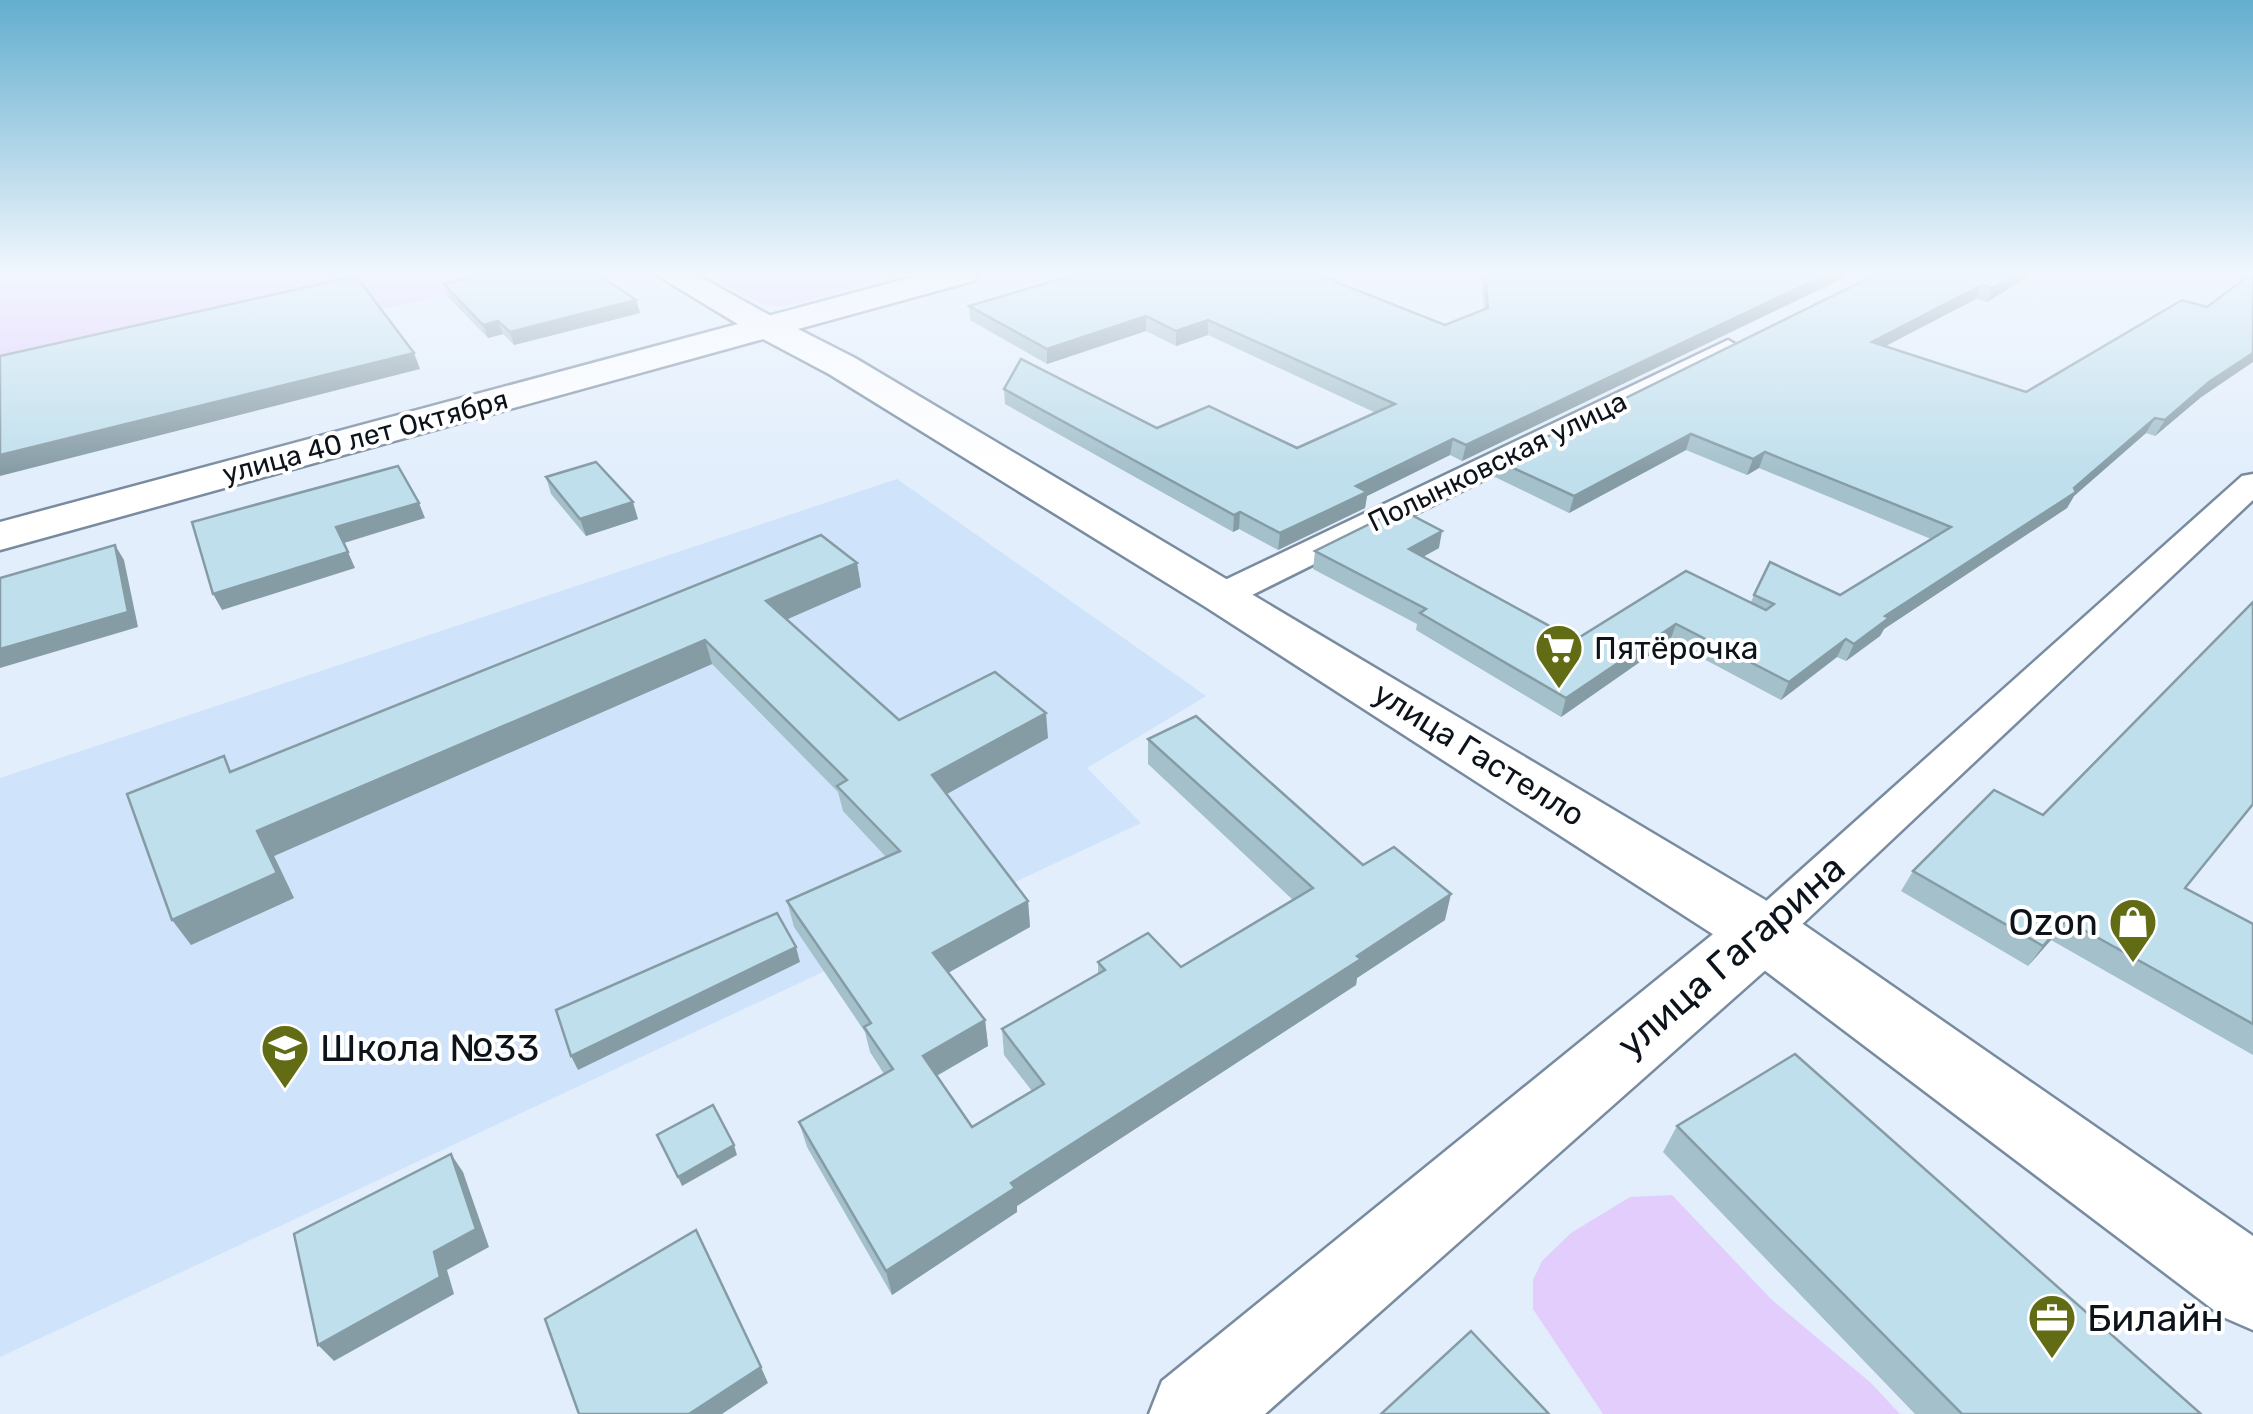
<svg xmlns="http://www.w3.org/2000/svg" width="2253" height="1414" font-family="Rubik,sans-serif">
<rect width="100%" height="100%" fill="#e2eefc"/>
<path fill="#cfe3fa" d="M 897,479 L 1206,696 L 1087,768 L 1141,823 L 0,1357 L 0,778 Z"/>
<g fill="#e2cdfc">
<path d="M 0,274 L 539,274 L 0,397 Z"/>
<path d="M 702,274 L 903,274 L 786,306 L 766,306 Z"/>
<path d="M 1672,1195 L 1772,1300 L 1871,1383 L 1900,1414 L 1603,1414 L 1533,1309 L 1533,1280 L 1542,1261 L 1571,1233 L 1630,1197 Z"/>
</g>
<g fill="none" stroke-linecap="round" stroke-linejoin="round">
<g stroke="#788b9f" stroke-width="5">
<g id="street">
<path d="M 1728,340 L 1741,348 L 1737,354 L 1234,604 L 1208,604 L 1203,596 L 1208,588 Z"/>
<path d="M 2253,474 L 2253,500 L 1780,945 L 1763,951 L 1746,945 L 1739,932 L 1746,919 L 2242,476 Z"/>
</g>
</g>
<g stroke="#788b9f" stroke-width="5">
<g id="secondary">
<path d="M 655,274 L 695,274 L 780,321 L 785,328 L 780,335 L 756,335 Z"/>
<path d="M 1763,906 L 1787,913 L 1797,932 L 1787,951 L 1265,1414 L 1149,1414 L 1162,1381 L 1739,913 Z"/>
</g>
</g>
<g stroke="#788b9f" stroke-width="5">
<path id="primary" d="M 924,274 L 978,274 L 973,281 L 798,329 L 855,358 L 1787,913 L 2253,1236 L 2253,1330 L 2223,1317 L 1739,951 L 1204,606 L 829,374 L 763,339 L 0,550 L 0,522 Z"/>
</g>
<use href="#street" fill="#fff" fill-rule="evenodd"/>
<use href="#secondary" fill="#fff" fill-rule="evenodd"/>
<use href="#primary" fill="#fff" fill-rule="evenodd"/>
</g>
<g fill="#a4c0cb">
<path d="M 1077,274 L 1328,274 L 1322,276 L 1445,325 L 1484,310 L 1481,274 L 1852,274 L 1462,461 L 1450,455 L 1367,496 L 1365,508 L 1278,550 L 1239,529 L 1233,532 L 1005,404 L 1004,389 L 1157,428 L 1297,448 L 1376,413 L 1208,335 L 1176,346 L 1146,331 L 1047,364 L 970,320 L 969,306 Z"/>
<path d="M 1877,274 L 2033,274 L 1987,302 L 1976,299 L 1886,346 L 2026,392 L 2200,398 L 2155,436 L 2146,433 L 2074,496 L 2067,508 L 1884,629 L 1880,636 L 1846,661 L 1837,657 L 1781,700 L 1670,641 L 1561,717 L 1416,630 L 1417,624 L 1313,569 L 1315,551 L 1439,548 L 1423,557 L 1575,640 L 1751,602 L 1754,595 L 1840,595 L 1931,539 L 1759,468 L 1747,475 L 1686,450 L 1569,513 L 1495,477 L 1498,461 Z"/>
<path d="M 444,284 L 636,300 L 640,313 L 514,345 L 503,334 L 488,338 L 448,297 Z"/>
<path d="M 546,477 L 638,519 L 586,536 L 551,494 Z"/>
<path d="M 857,563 L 861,587 L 786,619 L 899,720 L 1048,738 L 947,794 L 1028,901 L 1030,927 L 948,973 L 985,1020 L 988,1046 L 937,1076 L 972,1127 L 1032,1091 L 1004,1055 L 1002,1029 L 1098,974 L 1098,962 L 1181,967 L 1293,900 L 1148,764 L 1148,739 L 1363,865 L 1445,920 L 1357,978 L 1356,985 L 1017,1206 L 1017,1212 L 892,1295 L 807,1147 L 799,1122 L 884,1074 L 870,1052 L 865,1032 L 794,927 L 787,901 L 886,857 L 843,811 L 838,792 L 712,664 L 274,856 L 294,898 L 191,945 L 233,771 Z"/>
<path d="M 2043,815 L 2253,924 L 2253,1055 L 2051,940 L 2028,966 L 1901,891 L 1913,871 Z"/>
<path d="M 1677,1126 L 2201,1414 L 1915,1414 L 1663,1152 Z"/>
</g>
<g fill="#869ca5">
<path d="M 1828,274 L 1852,274 L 1462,461 L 1466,445 Z"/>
<path d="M 2017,274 L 2033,274 L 1987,302 L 1993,288 Z"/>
<path d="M 1982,285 L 1976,299 L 1866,356 L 1872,342 Z"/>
<path d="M 636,300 L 640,313 L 514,345 L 510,332 Z"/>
<path d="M 1146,316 L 1146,331 L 1047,364 L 1047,349 Z"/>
<path d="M 1208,320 L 1208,335 L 1176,346 L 1176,331 Z"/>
<path d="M 498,321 L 503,334 L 488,338 L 483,325 Z"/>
<path d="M 414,353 L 420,369 L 0,476 L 0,455 Z"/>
<path d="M 2253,353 L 2253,362 L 2200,398 L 2155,436 L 2165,420 L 2209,382 Z"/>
<path d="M 2155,418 L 2146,433 L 2074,496 L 2067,508 L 1884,629 L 1880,636 L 1846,661 L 1854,644 L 1885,616 L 2074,488 Z"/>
<path d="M 1691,434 L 1686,450 L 1569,513 L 1574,496 Z"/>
<path d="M 1453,439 L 1450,455 L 1367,496 L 1365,508 L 1278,550 L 1280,533 L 1356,486 Z"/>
<path d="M 1765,452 L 1759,468 L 1747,475 L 1753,459 Z"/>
<path d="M 633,502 L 638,519 L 586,536 L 580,519 Z"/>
<path d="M 419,503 L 425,518 L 344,543 L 355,568 L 222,610 L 213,594 L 336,527 Z"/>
<path d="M 1240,512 L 1239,529 L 1233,532 L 1234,515 Z"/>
<path d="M 1442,531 L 1439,548 L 1406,566 L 1409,549 Z"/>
<path d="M 115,545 L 124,560 L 138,627 L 0,668 L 0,649 Z"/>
<path d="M 857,563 L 861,587 L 772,626 L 766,601 Z"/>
<path d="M 1676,624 L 1670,641 L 1561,717 L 1566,698 Z"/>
<path d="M 1846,639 L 1837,657 L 1781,700 L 1789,682 Z"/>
<path d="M 705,640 L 712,664 L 274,856 L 294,898 L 191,945 L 172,920 L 257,831 Z"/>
<path d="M 1046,713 L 1048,738 L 936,800 L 932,775 Z"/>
<path d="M 1451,894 L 1445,920 L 1357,978 L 1356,985 L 1017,1206 L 1017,1212 L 892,1295 L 886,1271 L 1011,1183 Z"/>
<path d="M 1028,901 L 1030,927 L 937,979 L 933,953 Z"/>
<path d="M 2066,920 L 2051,940 L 2028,966 L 2043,946 Z"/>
<path d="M 796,947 L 800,962 L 578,1070 L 571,1056 Z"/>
<path d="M 985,1020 L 988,1046 L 927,1081 L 923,1056 Z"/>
<path d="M 734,1145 L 737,1155 L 682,1186 L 678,1177 Z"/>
<path d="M 451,1154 L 463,1172 L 489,1247 L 447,1270 L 454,1294 L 334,1361 L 318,1345 L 434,1252 Z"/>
<path d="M 761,1367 L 768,1383 L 722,1414 L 689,1414 Z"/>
</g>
<g fill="#bfdfec" stroke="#869ca5" stroke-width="2.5">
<path d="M 484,274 L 598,274 L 636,300 L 510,332 L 498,321 L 483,325 L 444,284 Z"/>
<path d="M 1077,274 L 1316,274 L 1445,325 L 1488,308 L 1485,274 L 1828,274 L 1466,445 L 1453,439 L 1356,486 L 1367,492 L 1280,533 L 1240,512 L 1234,515 L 1004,389 L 1021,359 L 1157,428 L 1209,406 L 1297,448 L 1395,404 L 1208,320 L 1176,331 L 1146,316 L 1047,349 L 969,306 Z"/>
<path d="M 1877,274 L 2017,274 L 1993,288 L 1982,285 L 1872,342 L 2026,392 L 2182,300 L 2207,307 L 2251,274 L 2253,274 L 2253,353 L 2209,382 L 2165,420 L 2155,418 L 2074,488 L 2076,492 L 1885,616 L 1889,618 L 1854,644 L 1846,639 L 1789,682 L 1676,624 L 1566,698 L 1420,613 L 1426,609 L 1315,551 L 1400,509 L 1442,531 L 1409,549 L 1575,640 L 1686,571 L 1766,610 L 1774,604 L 1754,595 L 1770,562 L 1840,595 L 1951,527 L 1765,452 L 1753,459 L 1691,434 L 1574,496 L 1498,461 Z"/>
<path d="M 356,276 L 414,353 L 0,455 L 0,356 Z"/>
<path d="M 596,462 L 633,502 L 580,519 L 546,477 Z"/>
<path d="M 398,466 L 419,503 L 336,527 L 348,552 L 213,594 L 192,522 Z"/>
<path d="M 821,535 L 857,563 L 766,601 L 899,720 L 995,672 L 1046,713 L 932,775 L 1028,901 L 933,953 L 985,1020 L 923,1056 L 972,1127 L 1044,1084 L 1002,1029 L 1105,970 L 1098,962 L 1148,933 L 1181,967 L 1313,888 L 1148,739 L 1196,716 L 1363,865 L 1394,847 L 1451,894 L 1357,956 L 1361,959 L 1011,1183 L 1015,1188 L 886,1271 L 799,1122 L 893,1069 L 864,1027 L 871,1023 L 787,901 L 900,851 L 837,786 L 847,780 L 705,640 L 257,831 L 277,873 L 172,920 L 127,794 L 224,756 L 230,772 Z"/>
<path d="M 115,545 L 128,612 L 0,649 L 0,578 Z"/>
<path d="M 2253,602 L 2253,804 L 2185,888 L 2253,924 L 2253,1024 L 2066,920 L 2043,946 L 1913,871 L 1994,790 L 2043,815 Z"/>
<path d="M 777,913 L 796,947 L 571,1056 L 556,1010 Z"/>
<path d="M 1795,1054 L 2201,1414 L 1962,1414 L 1677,1126 Z"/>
<path d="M 713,1105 L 734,1145 L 678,1177 L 657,1135 Z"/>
<path d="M 451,1154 L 476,1229 L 434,1252 L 440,1277 L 318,1345 L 294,1234 Z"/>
<path d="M 696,1230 L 761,1367 L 689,1414 L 579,1414 L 545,1319 Z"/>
<path d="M 1471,1331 L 1549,1414 L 1381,1414 Z"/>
</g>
<linearGradient id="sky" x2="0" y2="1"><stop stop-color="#63aece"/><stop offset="0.58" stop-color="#f2f7fe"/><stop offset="1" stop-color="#f2f7fe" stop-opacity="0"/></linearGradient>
<rect width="2253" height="472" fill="url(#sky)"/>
<defs>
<g id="supermarket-pin" transform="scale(2.5)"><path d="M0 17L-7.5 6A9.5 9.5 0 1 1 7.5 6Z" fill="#616c14" stroke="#fff"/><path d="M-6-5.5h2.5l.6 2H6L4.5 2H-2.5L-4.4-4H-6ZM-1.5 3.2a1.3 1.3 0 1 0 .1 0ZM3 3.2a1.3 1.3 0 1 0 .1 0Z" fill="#fff"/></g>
<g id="shop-pin" transform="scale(2.5)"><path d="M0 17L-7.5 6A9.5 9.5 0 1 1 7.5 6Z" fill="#616c14" stroke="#fff"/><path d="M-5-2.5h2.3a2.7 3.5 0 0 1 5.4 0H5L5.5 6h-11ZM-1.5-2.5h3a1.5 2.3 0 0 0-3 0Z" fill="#fff"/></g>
<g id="school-pin" transform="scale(2.5)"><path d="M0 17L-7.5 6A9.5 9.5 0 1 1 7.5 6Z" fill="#616c14" stroke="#fff"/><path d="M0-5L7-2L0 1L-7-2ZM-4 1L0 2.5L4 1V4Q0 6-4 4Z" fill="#fff"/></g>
<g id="office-pin" transform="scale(2.5)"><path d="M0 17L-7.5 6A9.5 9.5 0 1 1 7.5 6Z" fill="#616c14" stroke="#fff"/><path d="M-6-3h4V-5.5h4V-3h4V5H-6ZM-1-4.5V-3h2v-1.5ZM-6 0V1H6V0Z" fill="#fff"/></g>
</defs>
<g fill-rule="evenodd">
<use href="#supermarket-pin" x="1559" y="648"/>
<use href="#shop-pin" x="2133" y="922"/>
<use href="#school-pin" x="285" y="1048"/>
<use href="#office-pin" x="2052" y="1318"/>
</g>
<g text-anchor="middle" stroke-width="8" stroke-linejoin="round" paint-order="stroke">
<g font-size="28" fill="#0c131b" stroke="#fff">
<text transform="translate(365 436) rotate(-15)" y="10">улица 40 лет Октября</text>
<text transform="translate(1497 461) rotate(-26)" y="10">Полынковская улица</text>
</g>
<g font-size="32" fill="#0c131b" stroke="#fff" text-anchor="start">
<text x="1594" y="659">Пятёрочка</text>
</g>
<g font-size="32" fill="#0c131b" stroke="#fff">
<text transform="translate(1479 754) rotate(32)" y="11">улица Гастелло</text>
</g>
<g font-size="38" fill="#0c131b" stroke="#fff" text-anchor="start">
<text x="2098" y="935" text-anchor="end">Ozon</text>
<text x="320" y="1061">Школа №33</text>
<text x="2087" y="1331">Билайн</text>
</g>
<g font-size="38" fill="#0c131b" stroke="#fff">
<text transform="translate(1731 956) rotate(-41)" y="13">улица Гагарина</text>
</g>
</g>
</svg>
